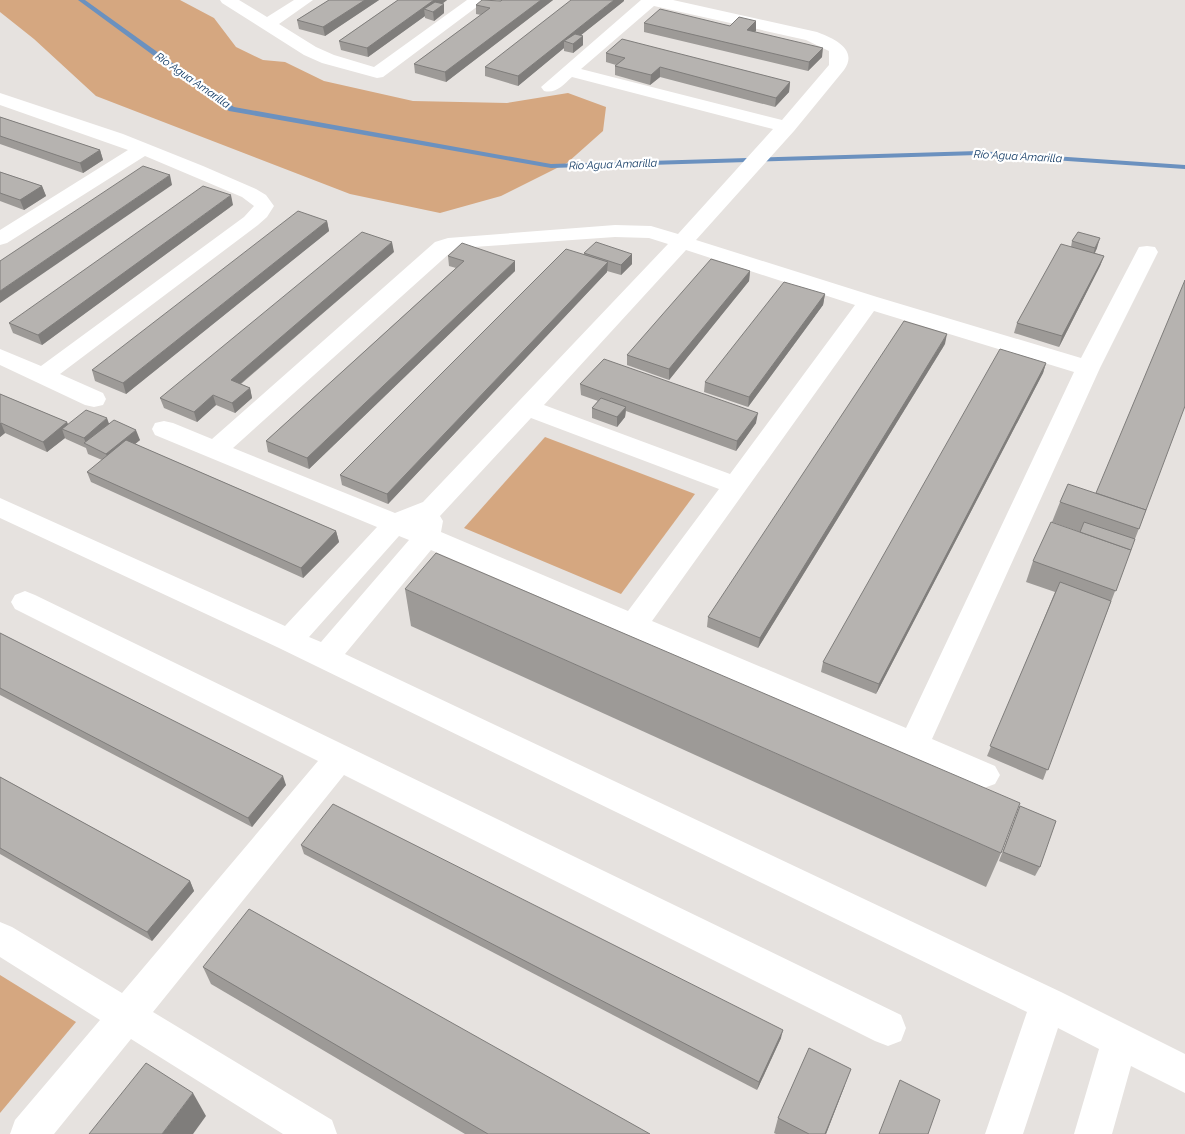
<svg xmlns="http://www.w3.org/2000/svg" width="1185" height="1134" font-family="Raleway,sans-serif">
<rect width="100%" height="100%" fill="#e6e2df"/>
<g fill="#d5a780">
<path d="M 0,0 L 180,0 L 214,18 L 236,47 L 263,60 L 285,62 L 324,81 L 413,101 L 507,103 L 568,93 L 606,107 L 603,131 L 567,163 L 501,196 L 440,213 L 350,194 L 96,96 L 34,39 L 0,12 Z"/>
<path d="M 545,437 L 695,494 L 621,594 L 464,528 Z"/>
<path d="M 0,975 L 76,1022 L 0,1113 Z"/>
</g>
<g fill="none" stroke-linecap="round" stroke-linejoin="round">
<path fill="#6b91bf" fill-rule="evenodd" d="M 78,0 L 85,0 L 234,107 L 551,164 L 978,151 L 1185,165 L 1185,169 L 978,155 L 551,168 L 229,111 Z"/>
<g fill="#fff" fill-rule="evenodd">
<path d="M 220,0 L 239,0 L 267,17 L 294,0 L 313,0 L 279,24 L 316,47 L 334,55 L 374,67 L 467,0 L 486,0 L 383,77 L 377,78 L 322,63 L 304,55 L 222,3 Z"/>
<path d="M 641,0 L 673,0 L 817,32 C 833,38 859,49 844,70 L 794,131 L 696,240 L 877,297 L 1081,358 L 1139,247 L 1147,246 L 1155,247 L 1158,252 L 1100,368 L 932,739 L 995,766 L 1000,775 L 995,784 L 984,788 L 973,784 L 431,550 L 345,654 L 1061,992 L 1185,1054 L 1185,1093 L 1131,1066 L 1112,1134 L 1074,1134 L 1099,1049 L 1058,1028 L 1023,1134 L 985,1134 L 1027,1012 L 279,648 L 0,518 L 0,498 L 285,626 L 377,527 L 155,435 L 152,429 L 155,423 L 164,421 L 173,423 L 212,439 L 435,242 L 448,238 L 615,225 L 651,226 L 678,234 L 773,129 L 572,77 C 563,85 556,94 544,91 L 541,87 ZM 654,6 L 806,40 L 829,51 L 829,65 L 782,120 L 581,69 ZM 615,237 L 649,238 L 668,244 L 423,502 L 395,513 L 233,448 L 451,252 L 459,248 ZM 686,250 L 855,305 L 730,474 L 544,405 ZM 874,311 L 1074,372 L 906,728 L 652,621 ZM 531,418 L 719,489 L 628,611 L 441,532 L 443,521 L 440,516 ZM 399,536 L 409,540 L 321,642 L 309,637 Z"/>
<path d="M 0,93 L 123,134 L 203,166 L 256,189 L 266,195 L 274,206 L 267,217 L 258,225 L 60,374 L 103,393 L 106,399 L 103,405 L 94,407 L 85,405 L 0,365 L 0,349 L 41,366 L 244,217 L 254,206 L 242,197 L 145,156 L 7,243 L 0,245 L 0,230 L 128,150 L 0,105 Z"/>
<path d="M 25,591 L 35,595 L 901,1015 L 906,1028 L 901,1041 L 888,1046 L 875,1041 L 344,775 L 153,1012 L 332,1120 L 337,1134 L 283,1134 L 131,1039 L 54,1134 L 10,1134 L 15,1120 L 100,1020 L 0,957 L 0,922 L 12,927 L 122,993 L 318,761 L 15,609 L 11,602 L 15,595 Z"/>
</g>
</g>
<g fill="#9d9a97">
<path d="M 329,0 L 379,0 L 325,36 L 299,29 L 297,20 Z"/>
<path d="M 398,0 L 447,0 L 442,4 L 444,13 L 434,21 L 425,18 L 425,16 L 368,57 L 341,50 L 339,41 Z"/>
<path d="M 502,0 L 553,0 L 446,82 L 415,73 L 414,64 L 481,15 L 476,14 L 476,5 Z"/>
<path d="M 624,1 L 581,35 L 583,36 L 583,45 L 573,53 L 564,51 L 564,48 L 518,86 L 485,76 L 485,67 Z"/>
<path d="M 644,23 L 730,26 L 756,31 L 754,32 L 822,57 L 808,71 L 644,32 Z"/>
<path d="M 606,53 L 790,82 L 789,92 L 775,107 L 660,77 L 650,85 L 615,75 L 615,66 L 616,65 L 606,62 Z"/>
<path d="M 0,117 L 100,150 L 103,160 L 83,173 L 0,144 Z"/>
<path d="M 0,172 L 42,186 L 46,196 L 24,210 L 0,201 Z"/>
<path d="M 233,205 L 42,345 L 13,333 L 9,323 Z"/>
<path d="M 327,221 L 329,231 L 126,394 L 95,381 L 92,370 Z"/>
<path d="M 1072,241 L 1097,248 L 1095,253 L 1104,256 L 1100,266 L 1059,347 L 1014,333 L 1017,323 L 1071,247 Z"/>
<path d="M 394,252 L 241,384 L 250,388 L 252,398 L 235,413 L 216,405 L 197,422 L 164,408 L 160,398 Z"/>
<path d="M 584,253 L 632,254 L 632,264 L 621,275 L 607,271 L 607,272 L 388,504 L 342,485 L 340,475 L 584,255 Z"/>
<path d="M 448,256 L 515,261 L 515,271 L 309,469 L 268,452 L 266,441 L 456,268 L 449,266 Z"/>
<path d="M 750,271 L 749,281 L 669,380 L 627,365 L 627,355 Z"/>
<path d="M 825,294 L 823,305 L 748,407 L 704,392 L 705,382 Z"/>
<path d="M 945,344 L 758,648 L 707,627 L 708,617 Z"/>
<path d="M 1046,363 L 1043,373 L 876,694 L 821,672 L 823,662 Z"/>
<path d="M 580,384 L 756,423 L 736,451 L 626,411 L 625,417 L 617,427 L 592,418 L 592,408 L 598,401 L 581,395 Z"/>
<path d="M 0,394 L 67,422 L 68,424 L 109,424 L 140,440 L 135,444 L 336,531 L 339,542 L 303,578 L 91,482 L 87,472 L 102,460 L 88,454 L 86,448 L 66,439 L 65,438 L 47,452 L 5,433 L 0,437 Z"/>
<path d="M 1060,502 L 1146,510 L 1043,780 L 987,756 L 1055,592 L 1026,582 L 1033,561 L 1080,532 L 1052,522 Z"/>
<path d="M 405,589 L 1001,853 L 986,887 L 411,626 Z"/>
<path d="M 0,633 L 286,785 L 252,827 L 0,695 Z"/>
<path d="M 0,777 L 190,881 L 194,891 L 152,941 L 0,854 Z"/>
<path d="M 1020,806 L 1040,867 L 1035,876 L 999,861 Z"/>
<path d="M 301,845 L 781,1038 L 757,1090 L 304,854 Z"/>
<path d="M 203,967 L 650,1134 L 465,1134 L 211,984 Z"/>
<path d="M 845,1085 L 826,1134 L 776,1134 L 774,1133 L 778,1118 Z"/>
</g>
<g fill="#7f7d7b">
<path d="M 365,0 L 379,0 L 325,36 L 323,27 Z"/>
<path d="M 434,0 L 447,0 L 432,11 L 424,9 L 425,16 L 368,57 L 367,48 Z"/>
<path d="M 541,0 L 553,0 L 446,82 L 445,72 Z"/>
<path d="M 614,0 L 624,0 L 624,1 L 571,43 L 564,41 L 564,48 L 518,86 L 518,76 Z"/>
<path d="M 444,4 L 444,13 L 434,21 L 433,12 Z"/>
<path d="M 756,21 L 756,31 L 747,39 L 747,30 Z"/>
<path d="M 583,36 L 583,45 L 573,53 L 573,44 Z"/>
<path d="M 823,48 L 822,57 L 808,71 L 809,62 Z"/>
<path d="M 660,67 L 660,77 L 650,85 L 651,75 Z"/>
<path d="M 790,82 L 789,92 L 775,107 L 776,98 Z"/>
<path d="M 100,150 L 103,160 L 83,173 L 80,163 Z"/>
<path d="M 170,175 L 172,185 L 0,303 L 0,291 Z"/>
<path d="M 42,186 L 46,196 L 24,210 L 20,200 Z"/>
<path d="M 231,195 L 233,205 L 42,345 L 38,335 Z"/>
<path d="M 327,221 L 329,231 L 126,394 L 123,383 Z"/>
<path d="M 1100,238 L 1097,248 L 1092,258 L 1095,248 Z"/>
<path d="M 392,242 L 394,252 L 233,390 L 231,380 Z"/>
<path d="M 632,254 L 632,264 L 621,275 L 621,265 Z"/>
<path d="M 1104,256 L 1100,266 L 1059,347 L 1062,336 Z"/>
<path d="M 515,261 L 515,271 L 309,469 L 307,458 Z"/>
<path d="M 608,262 L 607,272 L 388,504 L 387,494 Z"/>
<path d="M 750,271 L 749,281 L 669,380 L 669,369 Z"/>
<path d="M 825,294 L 823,305 L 748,407 L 749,397 Z"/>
<path d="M 947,334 L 945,344 L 758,648 L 760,638 Z"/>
<path d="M 1046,363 L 1043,373 L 876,694 L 879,684 Z"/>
<path d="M 250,388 L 252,398 L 235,413 L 232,403 Z"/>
<path d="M 213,395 L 216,405 L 197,422 L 194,412 Z"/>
<path d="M 626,407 L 625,417 L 617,427 L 617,417 Z"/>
<path d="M 758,413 L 756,423 L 736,451 L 737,441 Z"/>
<path d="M 107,418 L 111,429 L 86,444 L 84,438 Z"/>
<path d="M 67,422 L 71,433 L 62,429 L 65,438 L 47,452 L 43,442 Z"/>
<path d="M 1,423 L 5,433 L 0,437 L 0,424 Z"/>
<path d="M 136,430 L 140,440 L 110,464 L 106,454 Z"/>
<path d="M 336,531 L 339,542 L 303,578 L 301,568 Z"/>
<path d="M 283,776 L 286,785 L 252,827 L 248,818 Z"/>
<path d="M 190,881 L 194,891 L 152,941 L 147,932 Z"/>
<path d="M 783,1030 L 781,1038 L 757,1090 L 759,1082 Z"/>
<path d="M 851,1069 L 826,1134 L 825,1134 Z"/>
<path d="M 193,1093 L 206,1116 L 193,1134 L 162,1134 Z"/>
</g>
<g fill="#b6b3b0" stroke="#7f7d7b">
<path d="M 329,0 L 365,0 L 323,27 L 297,20 Z"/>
<path d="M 398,0 L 434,0 L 367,48 L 339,41 Z"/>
<path d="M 482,0 L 501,1 L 502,0 L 541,0 L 445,72 L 414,64 L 490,8 L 476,5 Z"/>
<path d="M 571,0 L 614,0 L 518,76 L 485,67 Z"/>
<path d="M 435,2 L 444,4 L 433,12 L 424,9 Z"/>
<path d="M 660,9 L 730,26 L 739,17 L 756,21 L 747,30 L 823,48 L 809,62 L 644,23 Z"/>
<path d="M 575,34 L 583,36 L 573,44 L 564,41 Z"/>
<path d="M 622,39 L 790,82 L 776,98 L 660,67 L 651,75 L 615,66 L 625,58 L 606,53 Z"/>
<path d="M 0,117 L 100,150 L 80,163 L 0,136 Z"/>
<path d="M 143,166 L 170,175 L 0,291 L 0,261 Z"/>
<path d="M 0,172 L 42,186 L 20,200 L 0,193 Z"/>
<path d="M 203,186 L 231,195 L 38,335 L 9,323 Z"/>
<path d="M 298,211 L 327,221 L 123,383 L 92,370 Z"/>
<path d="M 362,232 L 392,242 L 231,380 L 250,388 L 232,403 L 213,395 L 194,412 L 160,398 Z"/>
<path d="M 1078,232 L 1100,238 L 1095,248 L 1072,241 Z"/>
<path d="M 596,242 L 632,254 L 621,265 L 584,253 Z"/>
<path d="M 462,243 L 515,261 L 307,458 L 266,441 L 464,261 L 448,256 Z"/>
<path d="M 1061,244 L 1104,256 L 1062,336 L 1017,323 Z"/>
<path d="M 566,249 L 608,262 L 387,494 L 340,475 Z"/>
<path d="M 711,259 L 750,271 L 669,369 L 627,355 Z"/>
<path d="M 1185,280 L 1185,406 L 1146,510 L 1096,493 Z"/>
<path d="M 784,282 L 825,294 L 749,397 L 705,382 Z"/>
<path d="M 904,321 L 947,334 L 760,638 L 708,617 Z"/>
<path d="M 1000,349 L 1046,363 L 879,684 L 823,662 Z"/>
<path d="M 604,359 L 758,413 L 737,441 L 580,384 Z"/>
<path d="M 0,394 L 67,422 L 43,442 L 1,423 L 0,424 Z"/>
<path d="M 601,398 L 626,407 L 617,417 L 592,408 Z"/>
<path d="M 86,410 L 107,418 L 84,438 L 62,429 Z"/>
<path d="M 114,420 L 136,430 L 106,454 L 84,443 Z"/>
<path d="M 126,440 L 336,531 L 301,568 L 87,472 Z"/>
<path d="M 1068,484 L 1146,510 L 1139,529 L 1060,502 Z"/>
<path d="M 1051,522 L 1131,550 L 1116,591 L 1033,561 Z"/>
<path d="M 1084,522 L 1135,539 L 1131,550 L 1080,532 Z"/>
<path d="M 436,553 L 1020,803 L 1001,853 L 405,589 Z"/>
<path d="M 1060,582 L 1111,601 L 1048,770 L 990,746 Z"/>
<path d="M 0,633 L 283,776 L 248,818 L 0,688 Z"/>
<path d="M 0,777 L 190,881 L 147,932 L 0,848 Z"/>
<path d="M 333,804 L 783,1030 L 759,1082 L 301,845 Z"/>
<path d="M 1020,806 L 1056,821 L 1040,867 L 1003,852 Z"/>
<path d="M 249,909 L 650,1134 L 488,1134 L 203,967 Z"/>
<path d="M 809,1048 L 851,1069 L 825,1134 L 809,1134 L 778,1118 Z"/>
<path d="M 146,1063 L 193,1093 L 162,1134 L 89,1134 Z"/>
<path d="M 900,1080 L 940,1100 L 928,1134 L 879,1134 Z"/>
</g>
<g text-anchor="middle" stroke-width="4.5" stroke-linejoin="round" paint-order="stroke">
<g font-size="11" font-style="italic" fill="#08325e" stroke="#fff">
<text transform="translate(193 80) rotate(35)" y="4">Río Agua Amarilla</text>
<text transform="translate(1018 156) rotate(3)" y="4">Río Agua Amarilla</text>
<text transform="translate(613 164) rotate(-2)" y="4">Río Agua Amarilla</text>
</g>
</g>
</svg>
